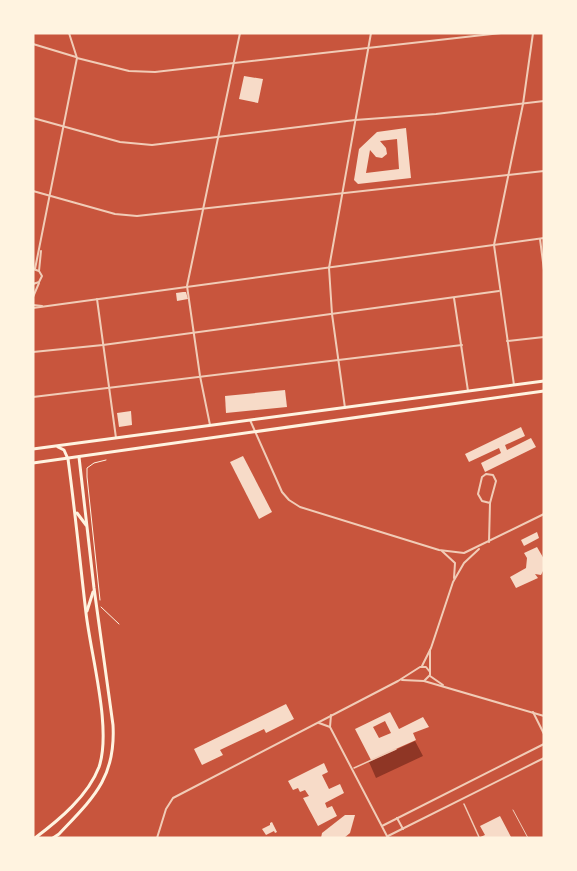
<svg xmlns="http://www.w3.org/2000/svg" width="577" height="871" font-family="'Work Sans',sans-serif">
<rect width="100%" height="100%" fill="#c8553d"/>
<path fill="#8f3625" d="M 415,741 L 423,756 L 376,778 L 369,762 Z"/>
<g fill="#f7dbc8" fill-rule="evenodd">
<path d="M 244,76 L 263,79 L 258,103 L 239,99 Z"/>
<path d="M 406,128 L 411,178 L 358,184 L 354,180 L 359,149 L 377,132 ZM 397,139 L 399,169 L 366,173 L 370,150 L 376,157 L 382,158 L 387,154 L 386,148 L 380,141 Z"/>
<path d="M 183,292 L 186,292 L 188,299 L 177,301 L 176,293 Z"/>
<path d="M 285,390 L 287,407 L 226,413 L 225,396 Z"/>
<path d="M 131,411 L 132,425 L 119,427 L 117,413 Z"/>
<path d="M 521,427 L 525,436 L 505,445 L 507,450 L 531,438 L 536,447 L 485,472 L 481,463 L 501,453 L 499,448 L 469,462 L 465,454 Z"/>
<path d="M 243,456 L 272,512 L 259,519 L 230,462 Z"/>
<path d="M 537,532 L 539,538 L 524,546 L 521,540 Z"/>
<path d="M 537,547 L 544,559 L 544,569 L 541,575 L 535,574 L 538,578 L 516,588 L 510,577 L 526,568 L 527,558 L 524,553 Z"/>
<path d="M 286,704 L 294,719 L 266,733 L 264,729 L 220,750 L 223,755 L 202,765 L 194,749 Z"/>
<path d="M 390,712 L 399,729 L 423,717 L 429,727 L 413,733 L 416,740 L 371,760 L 355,729 ZM 385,721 L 391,733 L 379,738 L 373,727 Z"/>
<path d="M 324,763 L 328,772 L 322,775 L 329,789 L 340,784 L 344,793 L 325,803 L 327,808 L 332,806 L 337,816 L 318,826 L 303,798 L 309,796 L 305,790 L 300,792 L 298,788 L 293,790 L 288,781 Z"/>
<path d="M 345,815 L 355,815 L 350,833 L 344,838 L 321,838 L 322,833 Z"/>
<path d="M 500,816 L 511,837 L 478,838 L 485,835 L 480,826 Z"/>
<path d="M 272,822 L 277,832 L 275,833 L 274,831 L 266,835 L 262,829 L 270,825 L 270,823 Z"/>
</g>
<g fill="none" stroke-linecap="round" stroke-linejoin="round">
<g stroke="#fff3e0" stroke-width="1">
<path d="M 100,600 L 87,477 L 87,468 L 94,463 L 106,460"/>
<path d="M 101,607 L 119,624"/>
</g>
<path stroke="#f1ccb7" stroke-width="1" d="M 513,810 L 528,838"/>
<g stroke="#f1ccb7" stroke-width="1.5">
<path d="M 354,768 L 396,749"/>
<path d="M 464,804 L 479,837"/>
</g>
<g stroke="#f1ccb7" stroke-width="2">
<path d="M 33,44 L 76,57"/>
<path d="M 33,118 L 120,142 L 152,145 L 355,120 L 436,114 L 544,101"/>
<path d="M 33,191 L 115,214 L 137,216 L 544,171"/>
<path d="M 540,239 L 544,270"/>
<path d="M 454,298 L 468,391"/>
<path d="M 97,299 L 116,438"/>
<path d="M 507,341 L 544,337"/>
<path d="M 33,352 L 103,345 L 499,291"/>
<path d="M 514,385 L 494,245 L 523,104 L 533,33"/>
<path d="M 33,397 L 462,345"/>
<path d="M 345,408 L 332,314 L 329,268 L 371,33"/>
<path d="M 250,420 L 282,492 L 289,500 L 300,507 L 439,550 L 464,553 L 544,514"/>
<path d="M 210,425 L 200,376 L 187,286 L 240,33"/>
<path d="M 489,542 L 490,503 L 496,481 L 493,475 L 486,474 L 482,477 L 478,494 L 482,501 L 490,503"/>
<path d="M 442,551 L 455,563 L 454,578"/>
<path d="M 422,666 L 431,648 L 453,582 L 464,563 L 479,549"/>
<path d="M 430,676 L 443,685"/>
<path d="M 402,680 L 424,681 L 544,716"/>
<path d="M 424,681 L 430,675 L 430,650"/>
<path d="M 533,712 L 544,734"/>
<path d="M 331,715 L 330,727 L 388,838"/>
<path d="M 319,723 L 330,727"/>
<path d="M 397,818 L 403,829"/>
<path d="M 382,826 L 544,744"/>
<path d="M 388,836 L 544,758"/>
<path d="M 157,838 L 166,809 L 173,798 L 398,681 L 420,667 L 426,667 L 430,672"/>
</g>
<g stroke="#f1ccb7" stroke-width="2">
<path d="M 77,58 L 129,71 L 155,72 L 501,33"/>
<path d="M 33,269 L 39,271 L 42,276 L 39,282 L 33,284"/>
<path d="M 35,269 L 77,58 L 69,33"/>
<path d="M 39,271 L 41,251"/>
<path d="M 33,297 L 39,283"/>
<path d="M 33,305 L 42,306"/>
<path d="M 33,308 L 544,238"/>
</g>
<g stroke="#fff3e0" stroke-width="3">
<path d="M 33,449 L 544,381"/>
<path d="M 33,463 L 544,391"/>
<path d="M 77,513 L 86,525"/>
<path d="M 87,611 L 93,592"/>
<path d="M 35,838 C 59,820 88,796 99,767 C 112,729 91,656 86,613 C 80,562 75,510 68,459 L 64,450 L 58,447"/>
<path d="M 53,838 L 59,834 C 93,798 116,778 113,725 L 94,588 L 79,457"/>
</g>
</g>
<rect width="577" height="871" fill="none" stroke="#fff3e0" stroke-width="69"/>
</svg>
